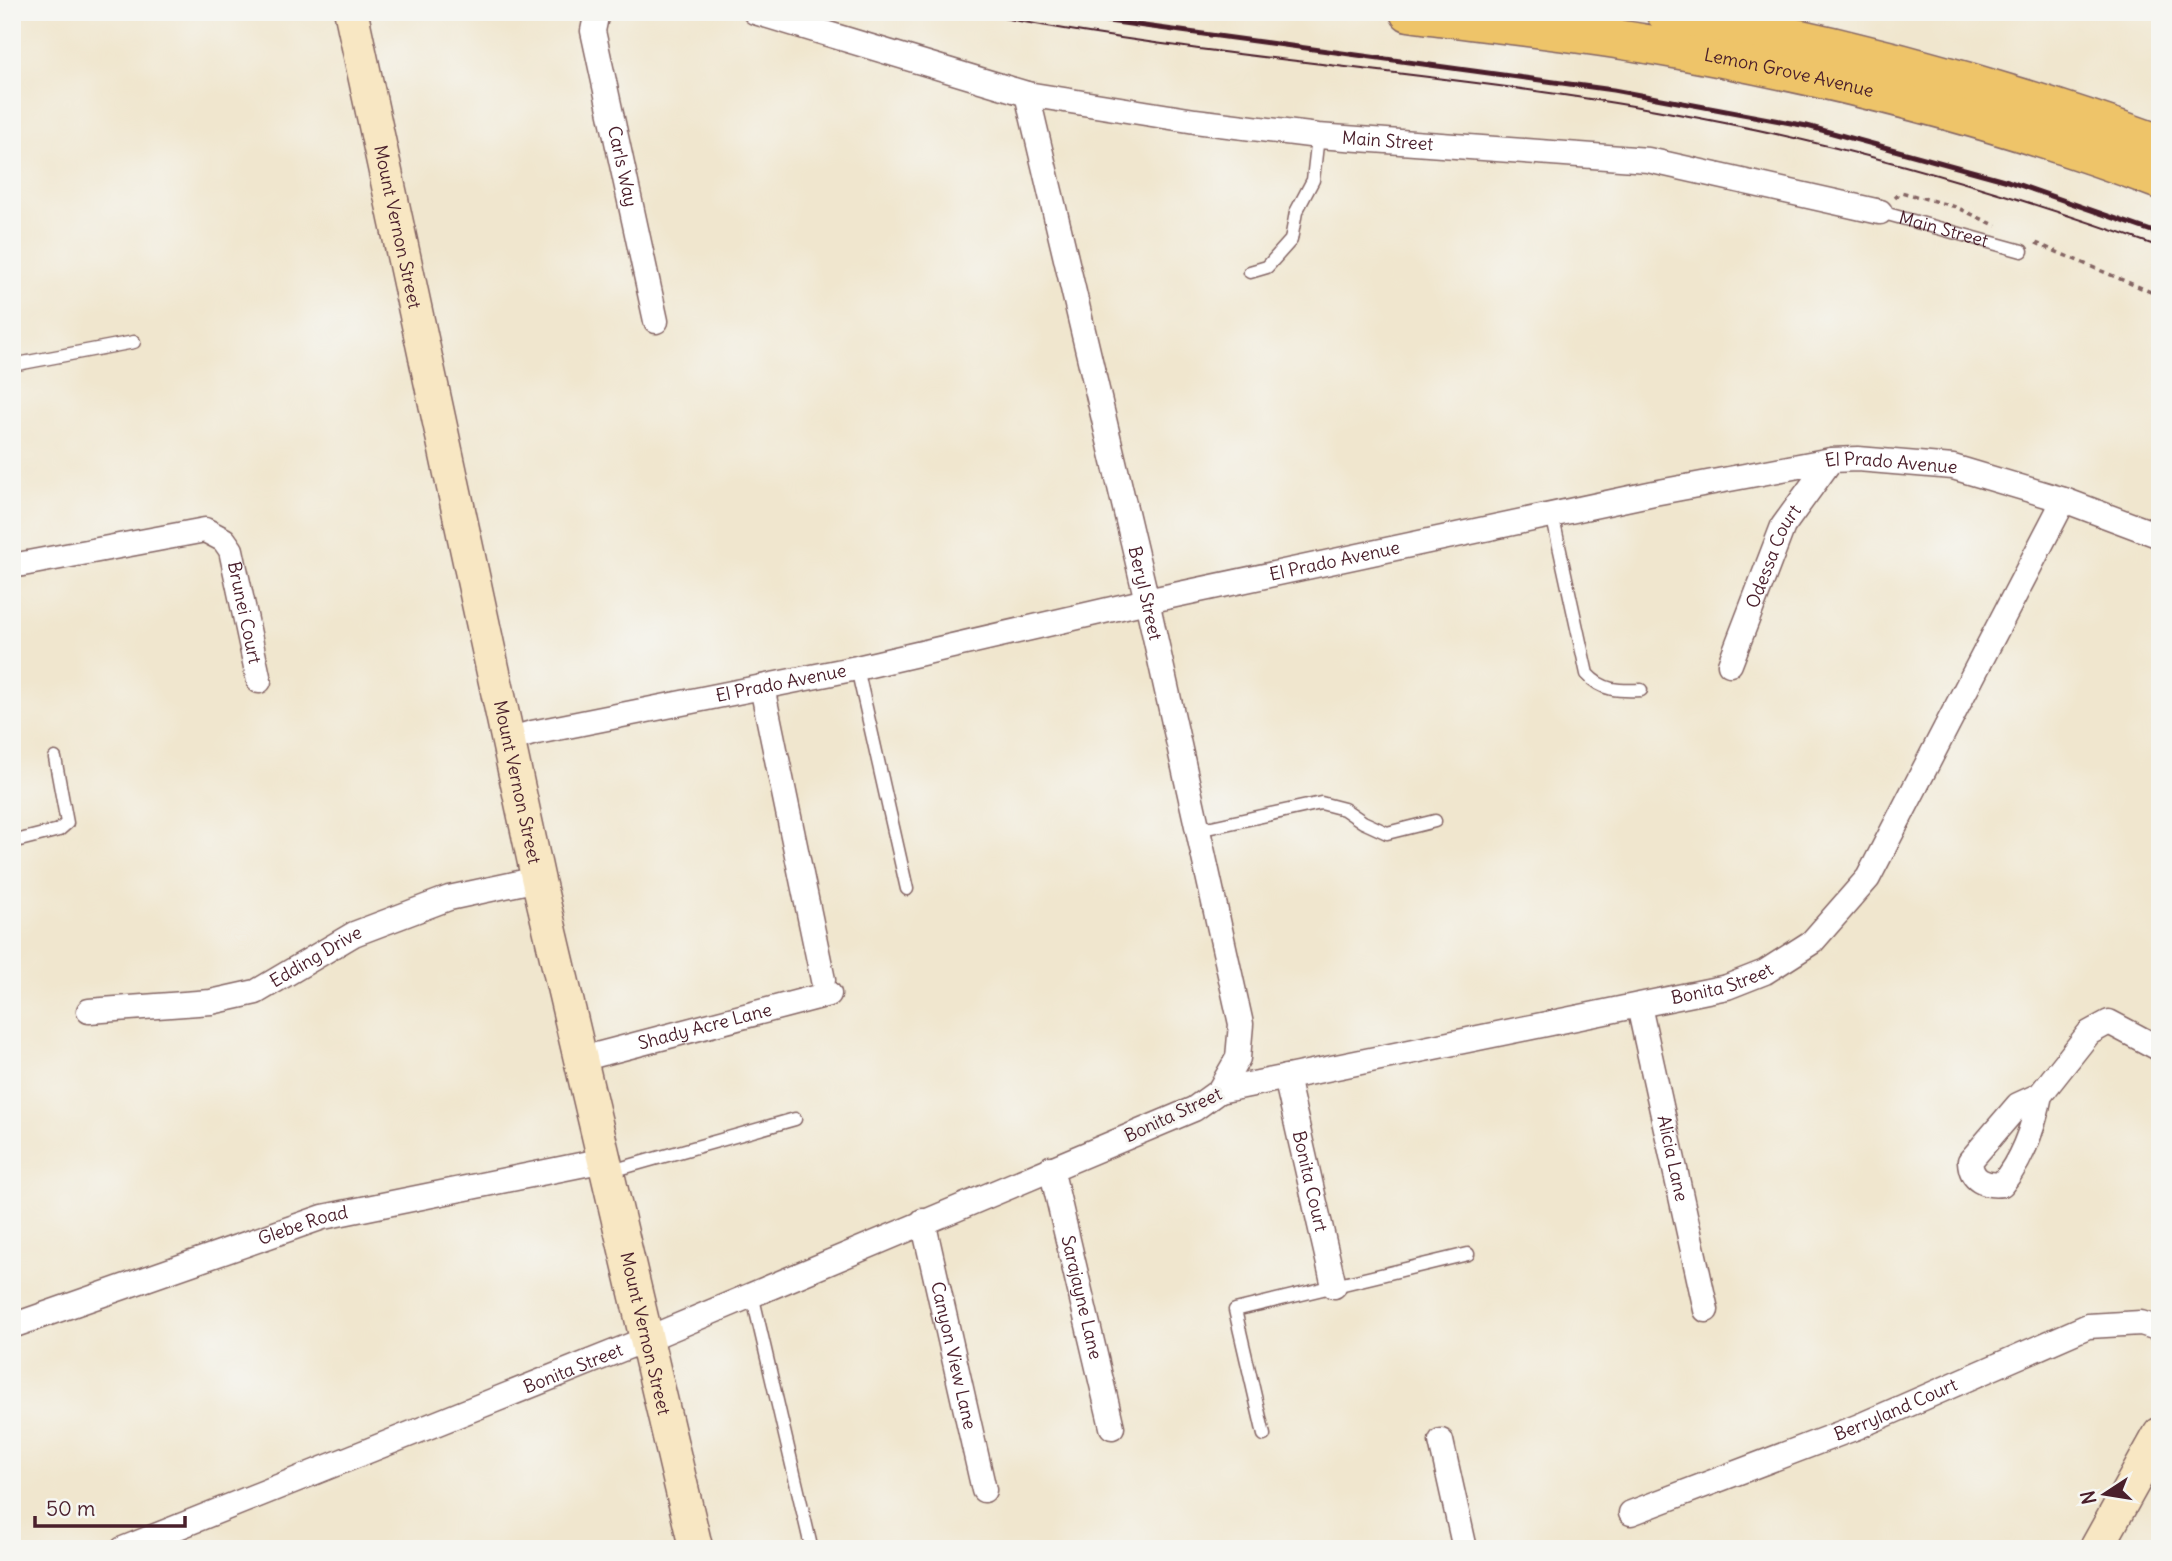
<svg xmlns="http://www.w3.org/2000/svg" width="2172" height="1561" font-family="Delius,sans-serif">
<rect width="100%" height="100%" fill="#f6f6f2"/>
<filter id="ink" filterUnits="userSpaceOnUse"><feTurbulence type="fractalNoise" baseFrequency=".0143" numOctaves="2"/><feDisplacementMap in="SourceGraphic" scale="14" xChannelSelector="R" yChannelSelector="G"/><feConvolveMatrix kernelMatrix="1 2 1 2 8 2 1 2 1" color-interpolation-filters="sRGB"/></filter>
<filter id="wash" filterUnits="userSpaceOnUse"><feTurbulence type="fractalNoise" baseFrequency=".00686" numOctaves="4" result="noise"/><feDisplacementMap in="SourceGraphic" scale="28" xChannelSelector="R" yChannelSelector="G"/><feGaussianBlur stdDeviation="1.57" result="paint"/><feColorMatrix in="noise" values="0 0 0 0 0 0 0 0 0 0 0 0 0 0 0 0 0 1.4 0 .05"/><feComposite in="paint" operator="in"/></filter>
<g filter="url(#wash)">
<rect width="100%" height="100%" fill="#f0e6ce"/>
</g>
<g filter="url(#ink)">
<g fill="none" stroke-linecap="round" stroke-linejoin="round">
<g stroke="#846564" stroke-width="15">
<g id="lane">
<path id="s1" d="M 1880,212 L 2022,251"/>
<path d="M 1250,272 L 1267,267 L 1291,240 L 1296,212 L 1313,180 L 1318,136"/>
<path d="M 12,365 L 134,342"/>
<path d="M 1552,514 L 1587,674 C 1602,691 1619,691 1641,690"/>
<path d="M 857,668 L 907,889"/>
<path d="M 1198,830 L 1321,803 L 1344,809 L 1363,822 L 1387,833 L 1435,821"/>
<path d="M 12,842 L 59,830 L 67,823 L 55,758"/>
<path d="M 608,1172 L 795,1119"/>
<path d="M 752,1294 L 810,1542"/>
<path d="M 1264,1435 L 1235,1310 L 1468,1254"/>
</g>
</g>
<g stroke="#846564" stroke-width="27">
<g id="street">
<path id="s2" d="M 597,12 L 593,31 L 656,321"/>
<path id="s3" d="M 755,12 L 1027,94 L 1195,121 L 1318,136 L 1648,160 L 1880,212"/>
<path id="s4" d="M 1027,94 L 1147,601 L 1241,1024 L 1238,1058 L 1219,1091"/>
<path id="s5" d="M 12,566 L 205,530 L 224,540 L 231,550 L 259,681"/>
<path id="s6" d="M 1730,664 L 1783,526 L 1831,460"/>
<path d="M 762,687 L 823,980"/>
<path id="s7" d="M 509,740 L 532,733 L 857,668 L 1147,601 L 1654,493 L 1831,460 L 1858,459 L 1953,467 L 2064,500 L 2160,536"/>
<path id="s8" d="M 1639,1006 L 1706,1310"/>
<path id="s9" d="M 89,1011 L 211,1002 L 256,992 L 354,934 L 449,898 L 538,879"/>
<path id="s10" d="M 581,1059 L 829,994"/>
<path id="s11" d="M 1286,1077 L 1334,1286"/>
<path d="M 2040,1095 C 2034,1125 2022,1160 2002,1184 C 1985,1186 1971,1181 1970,1161 L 2018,1105 L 2040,1095 L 2089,1033 L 2109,1022 L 2160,1049"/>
<path id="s12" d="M 1051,1168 L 1112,1427"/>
<path id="s13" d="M 923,1221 L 984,1490"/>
<path id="s14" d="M 12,1326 L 323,1217 L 605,1160"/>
<path d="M 1441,1441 L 1465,1549"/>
<path id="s15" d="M 1631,1513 L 1857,1427 L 2088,1326 L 2141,1323 L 2160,1329"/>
<path id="s16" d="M 123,1549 L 647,1339 L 1194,1109 L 1219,1091 L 1727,987 L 1765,972 L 1812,942 L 1868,878 L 2064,500"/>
</g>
</g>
<g stroke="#846564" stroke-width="36">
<g id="secondary">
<path id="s17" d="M 351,12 L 538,879 L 696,1549"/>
<path d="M 2096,1549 L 2160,1434"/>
</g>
</g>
<g stroke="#846564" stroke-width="41">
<g id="primary">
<path id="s18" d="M 1409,12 C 1486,23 1564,30 1641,43 C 1815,73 1995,117 2160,180"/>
<path d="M 1665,12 C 1834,41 1999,86 2160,144"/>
</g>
</g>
<g stroke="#846564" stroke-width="3.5" stroke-dasharray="5 5" stroke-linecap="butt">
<path d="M 1895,198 L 1901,192 L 1956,207 L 1997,226"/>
<path d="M 2036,243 L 2160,296"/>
</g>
<use href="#lane" stroke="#fff" stroke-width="12"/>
<use href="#street" stroke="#fff" stroke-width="24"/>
<use href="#secondary" stroke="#f8e7c3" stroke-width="33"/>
<use href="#primary" stroke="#eec469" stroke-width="38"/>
<path stroke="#4a1f2b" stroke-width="2" d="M 973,12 C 1202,59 1437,70 1667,112 C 1836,142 1998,189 2160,247"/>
<path stroke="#4a1f2b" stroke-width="5" d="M 1042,12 L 1613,90 L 1807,126 L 2008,181 L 2160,234"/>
</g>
</g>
<g text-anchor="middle" stroke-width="6" stroke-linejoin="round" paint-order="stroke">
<g font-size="18" fill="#4a1f2b" stroke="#f6f6f2">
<text dy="6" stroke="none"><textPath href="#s18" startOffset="385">Lemon Grove Avenue</textPath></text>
<text dy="6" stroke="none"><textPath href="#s3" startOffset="648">Main Street</textPath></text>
<text dy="6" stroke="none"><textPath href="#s2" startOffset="158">Carls Way</textPath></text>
<text dy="6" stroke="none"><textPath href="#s17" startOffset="220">Mount Vernon Street</textPath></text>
<text dy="6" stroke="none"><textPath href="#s1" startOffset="66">Main Street</textPath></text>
<text dy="6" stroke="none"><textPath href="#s7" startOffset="1412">El Prado Avenue</textPath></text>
<text dy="6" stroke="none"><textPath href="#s6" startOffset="116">Odessa Court</textPath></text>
<text dy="6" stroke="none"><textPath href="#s7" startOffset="845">El Prado Avenue</textPath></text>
<text dy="6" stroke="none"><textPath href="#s4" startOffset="513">Beryl Street</textPath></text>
<text dy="6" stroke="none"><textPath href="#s5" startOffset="294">Brunei Court</textPath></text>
<text dy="6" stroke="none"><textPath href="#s7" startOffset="278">El Prado Avenue</textPath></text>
<text dy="6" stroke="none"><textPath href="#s17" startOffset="788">Mount Vernon Street</textPath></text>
<text dy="6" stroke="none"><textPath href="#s9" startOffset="238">Edding Drive</textPath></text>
<text dy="6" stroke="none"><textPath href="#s16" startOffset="1703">Bonita Street</textPath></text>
<text dy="6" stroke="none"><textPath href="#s10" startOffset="128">Shady Acre Lane</textPath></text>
<text transform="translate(1173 1115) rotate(-25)" y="6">Bonita Street</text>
<text dy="6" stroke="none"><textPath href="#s8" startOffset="156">Alicia Lane</textPath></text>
<text dy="6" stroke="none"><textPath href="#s11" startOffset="107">Bonita Court</textPath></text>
<text dy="6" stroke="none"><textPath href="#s14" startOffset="308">Glebe Road</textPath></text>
<text dy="6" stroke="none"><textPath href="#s12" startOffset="133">Sarajayne Lane</textPath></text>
<text dy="6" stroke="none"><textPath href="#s17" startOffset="1354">Mount Vernon Street</textPath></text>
<text dy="6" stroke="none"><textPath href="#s13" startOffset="138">Canyon View Lane</textPath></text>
<text dy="6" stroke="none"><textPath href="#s16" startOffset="485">Bonita Street</textPath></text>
<text dy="6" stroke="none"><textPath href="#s15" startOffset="284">Berryland Court</textPath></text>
</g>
</g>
<rect width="2172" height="1561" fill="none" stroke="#f6f6f2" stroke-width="42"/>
<g transform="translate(2105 1494) rotate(258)" stroke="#f6f6f2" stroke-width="5" paint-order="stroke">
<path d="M0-5L12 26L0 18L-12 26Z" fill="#4a1f2b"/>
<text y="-10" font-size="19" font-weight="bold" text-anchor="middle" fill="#4a1f2b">N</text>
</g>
<path d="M35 1516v10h150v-10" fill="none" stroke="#4a1f2b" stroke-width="3.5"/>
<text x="46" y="1516" font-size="21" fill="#4a1f2b" stroke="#f6f6f2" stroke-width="5" paint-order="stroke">50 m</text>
</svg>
